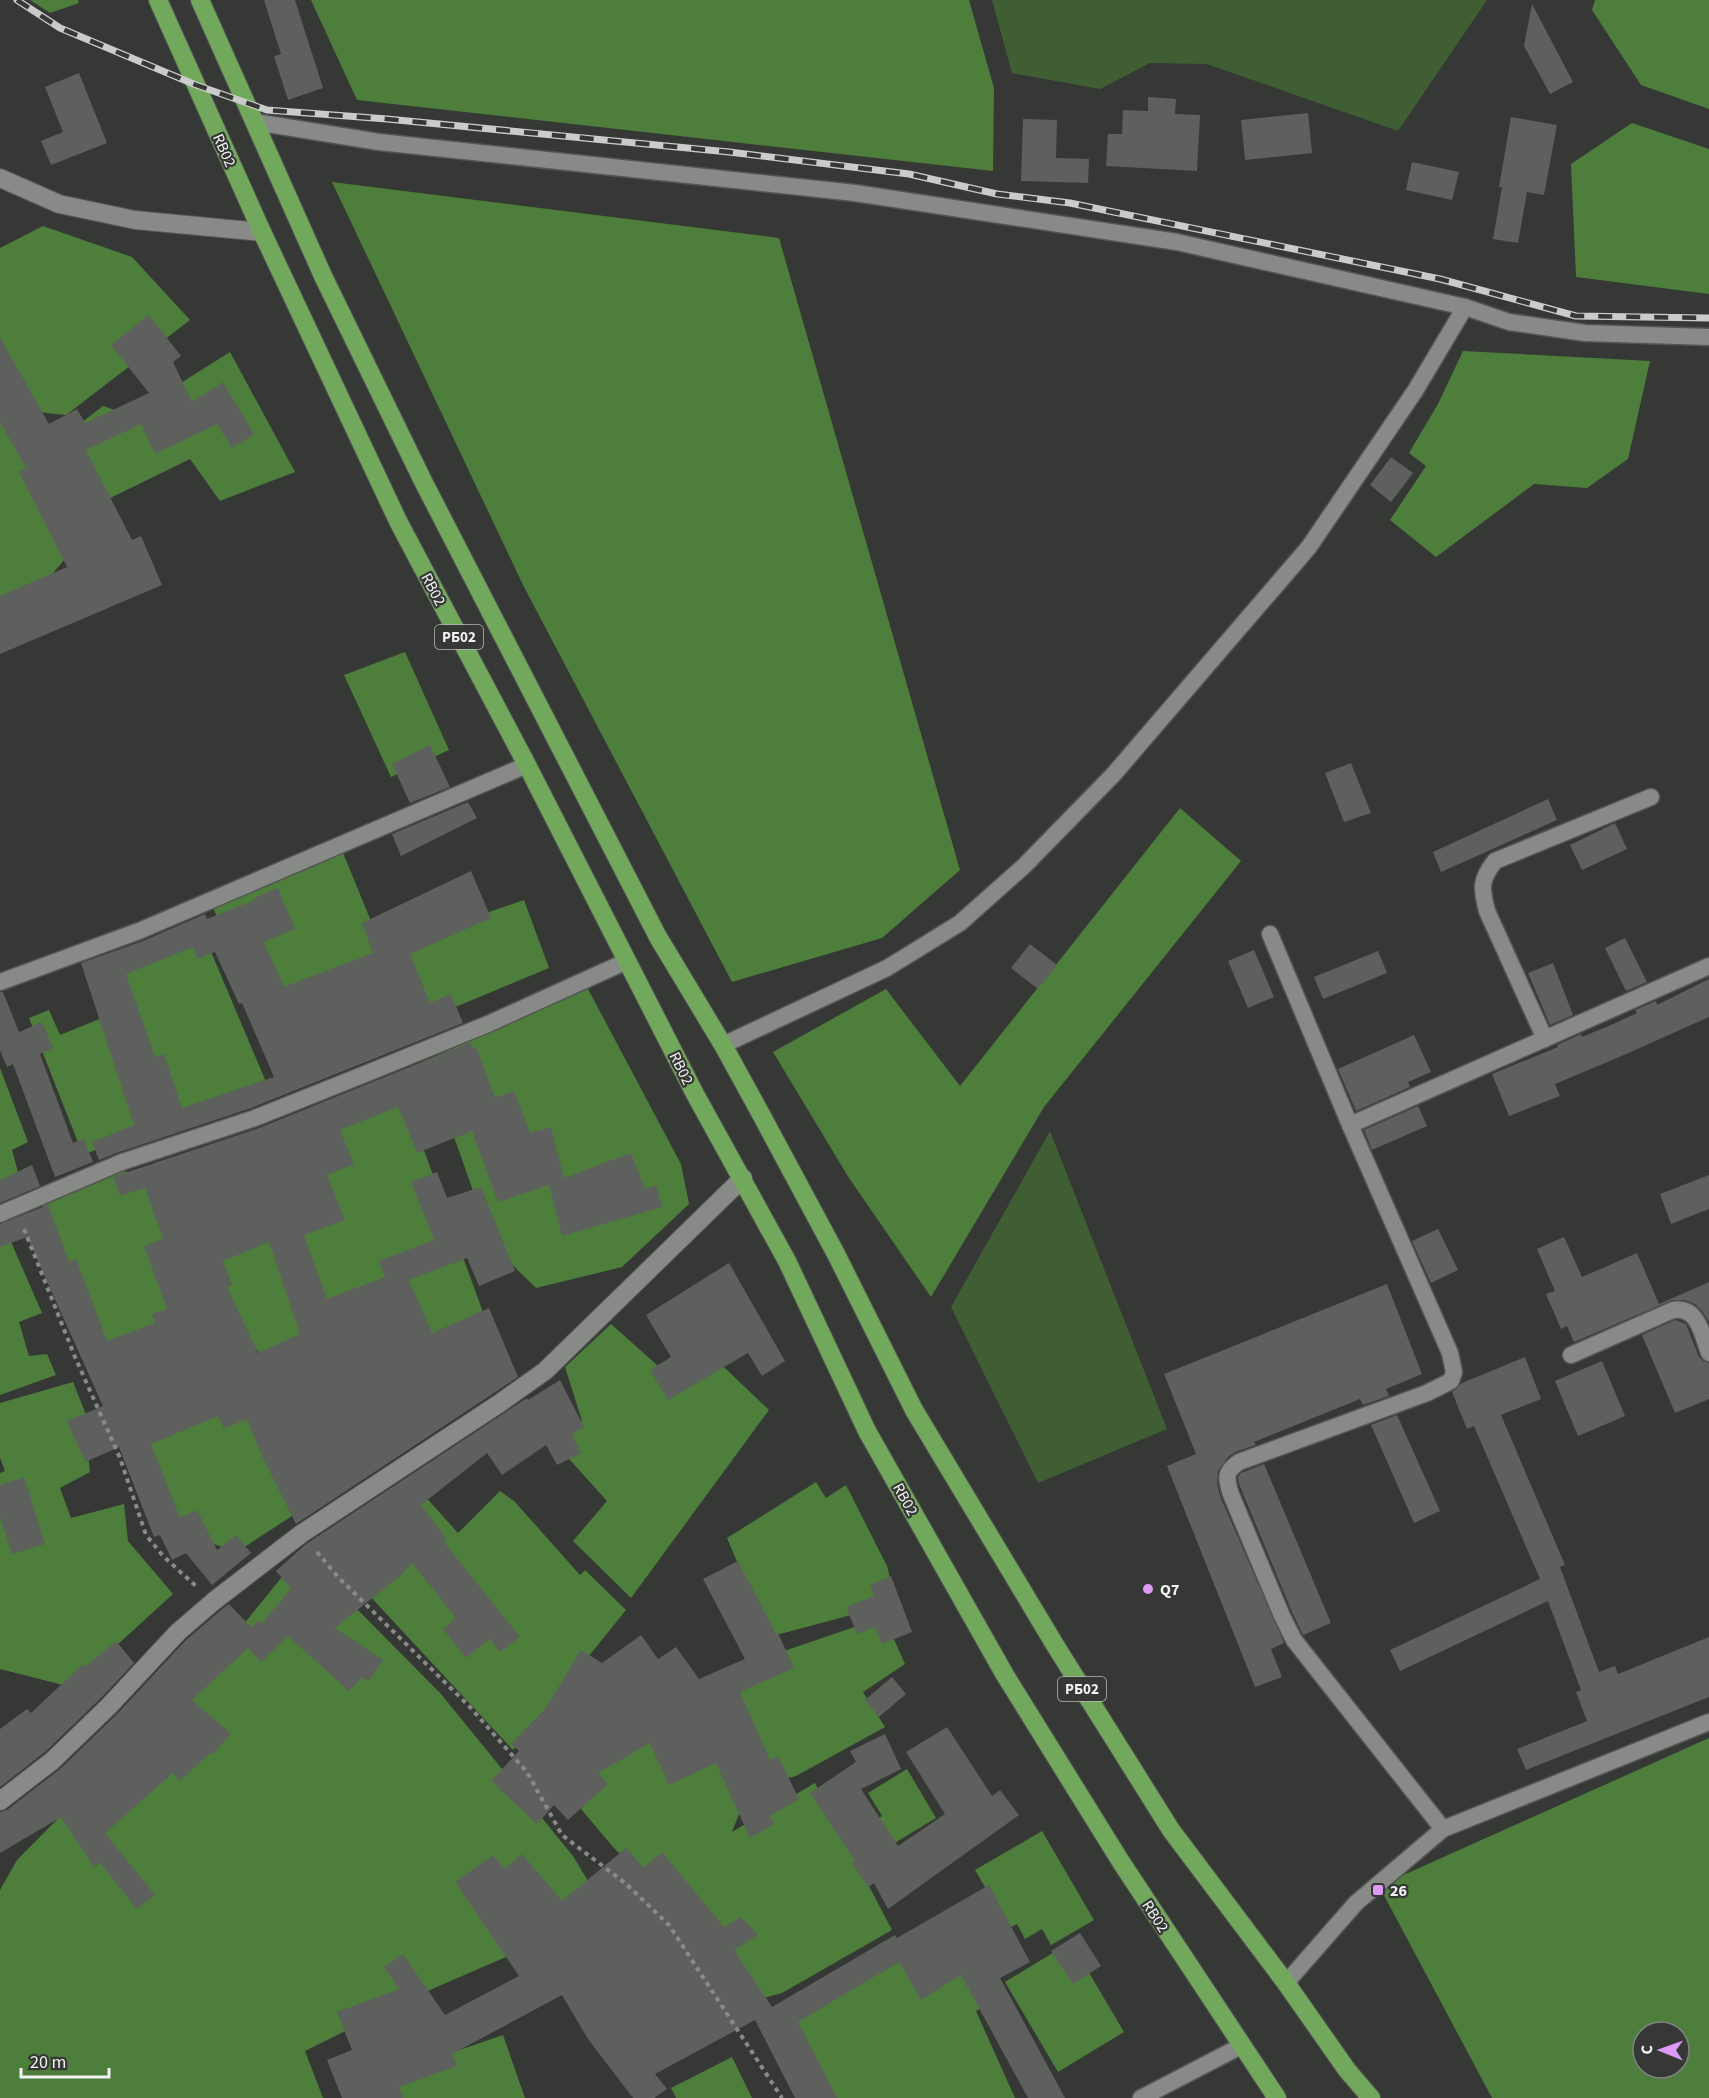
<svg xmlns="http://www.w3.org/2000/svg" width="1709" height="2098" font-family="'Source Sans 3',sans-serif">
<rect width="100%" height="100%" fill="#353835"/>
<g fill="#405e34">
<path d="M 992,0 L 1487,0 L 1398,131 L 1207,64 L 1150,63 L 1100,89 L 1012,73 Z"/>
<path d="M 1050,1131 L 1167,1429 L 1038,1483 L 951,1307 Z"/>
</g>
<g fill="#4e7e3b" fill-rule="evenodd">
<path d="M 30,0 L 78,0 L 79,3 L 50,13 Z"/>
<path d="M 311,0 L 969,0 L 994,88 L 993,171 L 357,100 Z"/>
<path d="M 1595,0 L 1709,0 L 1709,109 L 1641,85 L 1592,10 Z"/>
<path d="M 1632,123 L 1709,149 L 1709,294 L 1576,277 L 1571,164 Z"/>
<path d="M 332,182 L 779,238 L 960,870 L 882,938 L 732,982 L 523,585 Z"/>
<path d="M 43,226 L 132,257 L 190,320 L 66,415 L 8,409 L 0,394 L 0,248 Z"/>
<path d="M 1463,351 L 1650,361 L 1628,459 L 1587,488 L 1534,484 L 1436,557 L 1390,520 L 1426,466 L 1409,453 L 1438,404 Z"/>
<path d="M 230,352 L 295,472 L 220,501 L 190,459 L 96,505 L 64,436 L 103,406 L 130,415 Z"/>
<path d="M 0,409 L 76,546 L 31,599 L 0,624 Z"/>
<path d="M 405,652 L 449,750 L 391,777 L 344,675 Z"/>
<path d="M 1180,808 L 1241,861 L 1044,1107 L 931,1297 L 849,1178 L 773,1052 L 886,989 L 960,1086 Z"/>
<path d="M 341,848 L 414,1026 L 288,1073 L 213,908 Z"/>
<path d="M 524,900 L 549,968 L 429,1018 L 393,945 Z"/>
<path d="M 201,928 L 269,1089 L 174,1116 L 113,962 Z"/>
<path d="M 587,987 L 681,1164 L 689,1204 L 622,1267 L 536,1288 L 492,1245 L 427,1060 Z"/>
<path d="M 49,1010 L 60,1035 L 114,1013 L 158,1125 L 83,1155 L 29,1018 Z"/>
<path d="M 0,1068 L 28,1142 L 12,1150 L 21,1183 L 0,1194 Z"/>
<path d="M 402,1090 L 495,1345 L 263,1357 L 221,1307 L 199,1182 Z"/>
<path d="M 124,1171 L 155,1182 L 190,1315 L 101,1348 L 86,1330 L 41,1202 Z"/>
<path d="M 8,1235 L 42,1313 L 19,1322 L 29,1356 L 47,1354 L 56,1375 L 0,1395 L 0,1237 Z"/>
<path d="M 611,1324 L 676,1382 L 706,1350 L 769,1410 L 631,1598 L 573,1541 L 607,1501 L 552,1440 L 582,1421 L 565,1367 Z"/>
<path d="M 73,1382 L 100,1450 L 88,1453 L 90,1472 L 60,1488 L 71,1518 L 124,1504 L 128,1541 L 173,1594 L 71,1687 L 0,1669 L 0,1473 L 5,1471 L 0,1458 L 0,1403 Z"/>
<path d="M 245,1403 L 292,1516 L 237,1552 L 184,1534 L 140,1435 Z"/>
<path d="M 816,1482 L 826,1498 L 846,1485 L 887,1566 L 896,1603 L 769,1637 L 727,1538 Z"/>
<path d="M 415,1485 L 458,1533 L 500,1491 L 515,1502 L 580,1575 L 585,1570 L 626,1610 L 513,1750 L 353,1578 Z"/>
<path d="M 286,1572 L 357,1609 L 441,1694 L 573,1856 L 597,1896 L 545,1940 L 416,1996 L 305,2051 L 323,2098 L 0,2098 L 0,1890 L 17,1860 L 212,1663 Z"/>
<path d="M 884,1617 L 905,1664 L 863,1692 L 885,1727 L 796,1776 L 777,1781 L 731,1677 L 781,1652 Z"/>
<path d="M 681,1723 L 732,1779 L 741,1809 L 732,1832 L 815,1783 L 892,1930 L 782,1993 L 745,2003 L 669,1906 L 613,1847 L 570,1796 L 610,1746 Z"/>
<path d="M 1709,1738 L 1709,2098 L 1492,2098 L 1379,1886 ZM 1643,2032 L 1679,2032 L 1679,2068 L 1643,2068 Z"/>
<path d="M 907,1769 L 936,1818 L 893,1844 L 869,1824 L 882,1816 L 868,1793 Z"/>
<path d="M 1042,1831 L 1094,1920 L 1051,1945 L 1042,1929 L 1025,1939 L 1017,1924 L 1009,1928 L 975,1870 Z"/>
<path d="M 939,1924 L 987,2005 L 976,2011 L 1015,2098 L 816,2098 L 776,2014 Z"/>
<path d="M 1071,1942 L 1124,2032 L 1058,2072 L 1005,1982 Z"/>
<path d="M 503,2035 L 525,2098 L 346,2098 L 343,2090 Z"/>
<path d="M 732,2057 L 752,2098 L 676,2098 L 671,2088 Z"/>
</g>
<g fill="#5e605d" fill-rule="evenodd">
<path d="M 264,0 L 295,0 L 323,88 L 288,100 L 274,56 L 281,54 Z"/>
<path d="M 1532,4 L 1573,82 L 1550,94 L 1524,46 Z"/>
<path d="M 79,73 L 107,143 L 51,165 L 41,141 L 63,132 L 45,87 Z"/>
<path d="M 1148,97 L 1176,99 L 1175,114 L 1200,115 L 1197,171 L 1106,166 L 1108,134 L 1122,134 L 1123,110 L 1148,111 Z"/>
<path d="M 1308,113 L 1312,153 L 1245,160 L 1241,120 Z"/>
<path d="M 1511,117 L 1557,125 L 1544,195 L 1527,192 L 1518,243 L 1493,239 L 1502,187 L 1499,187 Z"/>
<path d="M 1023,119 L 1057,120 L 1056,158 L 1089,159 L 1088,183 L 1021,181 Z"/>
<path d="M 1412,162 L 1459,172 L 1452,200 L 1406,190 Z"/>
<path d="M 149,315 L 181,356 L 173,362 L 192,402 L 223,382 L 254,434 L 232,448 L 217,424 L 155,454 L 141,424 L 86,450 L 132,540 L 141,536 L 162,585 L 0,654 L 0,596 L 67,567 L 19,472 L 26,468 L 0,422 L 0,337 L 49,424 L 77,409 L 85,423 L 149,393 L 111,345 Z"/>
<path d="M 1391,457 L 1413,473 L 1391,502 L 1370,485 Z"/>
<path d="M 430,745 L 450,787 L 410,803 L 392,764 Z"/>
<path d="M 1351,763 L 1371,813 L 1344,822 L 1325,773 Z"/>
<path d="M 1548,799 L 1557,820 L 1441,872 L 1433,852 Z"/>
<path d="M 468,802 L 477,818 L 401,856 L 392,834 Z"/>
<path d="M 1615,823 L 1627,849 L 1582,870 L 1570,845 Z"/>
<path d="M 471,871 L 491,918 L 410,954 L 430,1003 L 451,994 L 463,1023 L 251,1108 L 119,1152 L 99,1160 L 92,1142 L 134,1125 L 81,963 L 143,941 L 205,914 L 207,919 L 255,900 L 254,898 L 278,888 L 295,929 L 264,942 L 284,987 L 373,953 L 362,923 ZM 193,947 L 197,959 L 215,952 L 239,1004 L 242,1003 L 274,1077 L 182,1108 L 164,1054 L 155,1057 L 126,974 Z"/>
<path d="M 1625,938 L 1647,982 L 1626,991 L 1605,948 Z"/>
<path d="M 1030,944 L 1057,965 L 1038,989 L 1011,968 Z"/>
<path d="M 1254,950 L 1274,997 L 1248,1008 L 1228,961 Z"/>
<path d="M 1378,951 L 1387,973 L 1323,999 L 1314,977 Z"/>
<path d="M 1553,963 L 1573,1015 L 1550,1025 L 1528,973 Z"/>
<path d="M 1709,979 L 1709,1017 L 1624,1055 L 1555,1084 L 1560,1096 L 1509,1116 L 1492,1074 L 1558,1047 L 1557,1045 L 1581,1034 L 1582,1037 L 1611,1025 L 1637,1013 L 1635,1010 L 1656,1001 L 1657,1005 Z"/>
<path d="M 0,992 L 3,992 L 19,1032 L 42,1022 L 53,1048 L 40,1054 L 73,1143 L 84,1139 L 93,1162 L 55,1177 L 13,1064 L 7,1067 L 0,1050 Z"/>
<path d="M 1414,1035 L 1431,1072 L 1408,1082 L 1410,1087 L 1356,1111 L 1338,1069 Z"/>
<path d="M 471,1042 L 473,1048 L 476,1047 L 495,1098 L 514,1091 L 530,1133 L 551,1127 L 564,1178 L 631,1153 L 645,1189 L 656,1185 L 662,1207 L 562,1236 L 549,1185 L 498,1202 L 472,1131 L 417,1153 L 398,1107 L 340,1130 L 354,1164 L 327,1175 L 345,1220 L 304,1235 L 327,1299 L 385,1277 L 379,1261 L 434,1240 L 411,1182 L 437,1172 L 447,1198 L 481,1187 L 515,1271 L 479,1286 L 467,1258 L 409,1280 L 432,1333 L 489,1308 L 518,1377 L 296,1524 L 261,1454 L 247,1419 L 224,1428 L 218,1416 L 151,1444 L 180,1518 L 197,1510 L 217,1550 L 236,1535 L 251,1553 L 212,1585 L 186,1553 L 172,1560 L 160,1535 L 154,1537 L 119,1447 L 85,1462 L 67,1421 L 103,1406 L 27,1237 L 0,1247 L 0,1224 L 48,1205 L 69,1262 L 76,1259 L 107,1341 L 155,1323 L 152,1314 L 167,1309 L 144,1246 L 163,1239 L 145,1188 L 120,1196 L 113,1177 L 259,1128 ZM 269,1242 L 300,1334 L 258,1353 L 227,1287 L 232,1285 L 223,1261 Z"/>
<path d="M 1418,1106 L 1427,1126 L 1372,1150 L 1364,1130 Z"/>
<path d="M 32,1165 L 40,1186 L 0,1203 L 0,1180 Z"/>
<path d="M 1709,1175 L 1709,1209 L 1671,1224 L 1660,1194 Z"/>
<path d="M 1438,1229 L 1458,1270 L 1431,1283 L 1412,1241 Z"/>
<path d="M 1564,1237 L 1582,1277 L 1637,1253 L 1659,1304 L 1709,1282 L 1709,1322 L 1702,1311 L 1695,1304 L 1685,1300 L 1672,1300 L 1574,1342 L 1567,1326 L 1561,1329 L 1546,1294 L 1555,1291 L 1537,1249 Z"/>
<path d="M 729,1263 L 785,1361 L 762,1376 L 748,1353 L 668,1400 L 650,1370 L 671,1357 L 646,1315 Z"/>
<path d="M 1387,1284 L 1422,1374 L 1386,1389 L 1389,1396 L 1363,1405 L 1360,1399 L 1254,1442 L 1256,1445 L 1235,1452 L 1228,1457 L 1218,1471 L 1217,1483 L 1220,1496 L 1284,1643 L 1271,1649 L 1282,1677 L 1255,1687 L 1167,1466 L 1196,1454 L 1164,1374 Z"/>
<path d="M 1675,1320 L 1686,1324 L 1699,1357 L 1703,1361 L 1709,1363 L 1709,1399 L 1675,1413 L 1642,1335 Z"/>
<path d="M 1525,1357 L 1541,1399 L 1501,1415 L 1565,1565 L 1560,1567 L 1599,1672 L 1615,1666 L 1618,1674 L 1709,1637 L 1709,1697 L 1526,1770 L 1517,1749 L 1587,1721 L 1576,1692 L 1581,1690 L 1548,1601 L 1400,1671 L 1390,1650 L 1540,1579 L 1474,1426 L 1467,1429 L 1452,1392 L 1462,1383 Z"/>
<path d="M 1602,1361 L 1625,1416 L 1578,1436 L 1555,1381 Z"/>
<path d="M 560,1380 L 584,1427 L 572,1434 L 581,1453 L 557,1465 L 546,1445 L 502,1475 L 487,1453 L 421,1505 L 446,1538 L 443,1541 L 520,1637 L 500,1652 L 490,1639 L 466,1658 L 443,1629 L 456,1618 L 412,1563 L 401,1575 L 335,1628 L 383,1660 L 368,1682 L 362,1677 L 349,1691 L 288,1636 L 261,1662 L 248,1648 L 192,1700 L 231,1734 L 212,1755 L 210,1753 L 180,1781 L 173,1773 L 105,1833 L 155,1895 L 137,1909 L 100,1863 L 94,1867 L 61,1817 L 0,1853 L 0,1812 L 7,1810 L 60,1769 L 117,1714 L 186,1640 L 221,1610 L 229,1604 L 251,1627 L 258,1621 L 261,1624 L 291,1589 L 276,1571 L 306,1544 L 527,1398 L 528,1400 Z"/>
<path d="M 1397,1415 L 1440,1511 L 1414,1523 L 1371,1425 Z"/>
<path d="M 1264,1464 L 1331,1623 L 1303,1635 L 1292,1612 L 1239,1484 L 1238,1477 L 1241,1473 Z"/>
<path d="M 24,1477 L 45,1544 L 12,1554 L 0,1518 L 0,1485 Z"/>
<path d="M 738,1561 L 776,1634 L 778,1633 L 794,1668 L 740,1692 L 770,1760 L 778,1756 L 799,1799 L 770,1816 L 774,1824 L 750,1838 L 716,1763 L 669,1785 L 650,1743 L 598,1773 L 608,1784 L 568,1820 L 554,1805 L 537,1824 L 491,1781 L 519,1751 L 511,1744 L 545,1709 L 581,1650 L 602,1663 L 641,1635 L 658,1659 L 676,1647 L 699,1679 L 745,1659 L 703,1579 Z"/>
<path d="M 891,1576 L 912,1632 L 882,1644 L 875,1627 L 857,1634 L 846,1607 L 874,1596 L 870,1585 Z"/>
<path d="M 116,1641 L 134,1663 L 101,1698 L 45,1752 L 0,1787 L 0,1729 L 27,1709 L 31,1713 L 83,1664 L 85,1667 Z"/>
<path d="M 892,1677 L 906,1694 L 879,1717 L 865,1700 Z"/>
<path d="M 947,1727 L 992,1796 L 1000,1790 L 1019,1815 L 888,1909 L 874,1883 L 868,1887 L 852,1863 L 855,1861 L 810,1793 L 856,1762 L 850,1751 L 885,1734 L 901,1769 L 861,1789 L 898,1846 L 945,1814 L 906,1752 Z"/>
<path d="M 626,1848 L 644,1868 L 662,1852 L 724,1927 L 741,1917 L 758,1935 L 734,1950 L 772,2007 L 895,1935 L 897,1938 L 989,1885 L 1030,1962 L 1000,1978 L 1065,2098 L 1028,2098 L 961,1975 L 921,2000 L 899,1962 L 798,2022 L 837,2098 L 795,2098 L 755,2020 L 655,2074 L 667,2089 L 654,2098 L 633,2098 L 588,2039 L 562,1995 L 452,2054 L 457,2066 L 399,2087 L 403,2098 L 342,2098 L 327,2060 L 352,2050 L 337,2012 L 399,1989 L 384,1967 L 403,1954 L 445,2015 L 519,1976 L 455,1882 L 493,1855 L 505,1869 L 522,1854 L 562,1901 Z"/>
<path d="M 1080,1933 L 1101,1966 L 1073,1984 L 1051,1951 Z"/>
</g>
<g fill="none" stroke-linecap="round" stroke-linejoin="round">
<g stroke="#545653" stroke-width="19">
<g id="service">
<path d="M 255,122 L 379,142 L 855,193 L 1177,242 L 1465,307"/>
<path d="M 1270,934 L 1350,1125 L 1450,1353 L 1454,1372 L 1451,1381 L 1427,1393 L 1239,1462 C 1225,1472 1226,1476 1230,1492 L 1282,1616 L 1294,1640 L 1443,1829"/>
<path d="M 0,982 L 139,931 L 527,765"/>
<path d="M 1545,1039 L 1487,911 C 1481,888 1480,880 1495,861 L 1651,797"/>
<path d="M 723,1045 L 887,968 L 960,923 L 1024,866 L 1113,775 L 1309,547 L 1415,391 L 1465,307 L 1509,322 L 1585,333 L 1709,337"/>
<path d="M 1350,1125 L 1709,966"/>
<path d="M 0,1214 L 122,1162 L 255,1118 L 365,1074 L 488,1024 L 627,961"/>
<path d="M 1571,1355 L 1673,1310 C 1698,1306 1702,1334 1709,1353"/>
<path d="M 1286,1983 L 1356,1903 L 1443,1829 L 1709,1722"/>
<path d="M 1141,2098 L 1241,2046"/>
</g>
</g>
<g stroke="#545653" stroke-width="20">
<g id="minor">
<path d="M 0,178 L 59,204 L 135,220 L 262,232"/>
<path d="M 0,1801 L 52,1761 L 109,1706 L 178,1632 L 214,1601 L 301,1534 L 500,1403 L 545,1371 L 743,1178"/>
</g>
</g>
<g stroke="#545653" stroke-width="20">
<g id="trunk">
<path d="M 158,0 L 262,232 L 398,521 L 527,765 L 695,1094 L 787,1261 L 867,1431 L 1005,1675 L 1121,1862 L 1277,2098"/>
<path d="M 200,0 L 323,276 L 423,481 L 658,937 L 723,1045 L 763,1118 L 836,1254 L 914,1410 L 1055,1645 L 1171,1830 L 1286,1983 L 1347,2070 L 1371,2098"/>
</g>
</g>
<g stroke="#888b88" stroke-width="4" stroke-dasharray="4.5 4.5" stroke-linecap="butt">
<path d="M 24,1229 L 75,1357 L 120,1458 L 146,1535 L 163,1556 L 197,1587"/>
<path d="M 317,1552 L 338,1577 L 469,1706 L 527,1772 L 562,1835 L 625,1883 L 669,1925 L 782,2098"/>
</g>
<use href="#service" stroke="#878a86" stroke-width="16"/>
<use href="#minor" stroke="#878a86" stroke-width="18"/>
<use href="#trunk" stroke="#72a85c" stroke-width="18"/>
<g stroke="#caccca" stroke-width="7">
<path id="rail" d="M 17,0 L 60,28 L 196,85 L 267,110 L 387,119 L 729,152 L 909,174 L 997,194 L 1070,203 L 1440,279 L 1576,316 L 1709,318"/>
</g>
<use href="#rail" stroke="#353835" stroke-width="4.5" stroke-dasharray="14" stroke-linecap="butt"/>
</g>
<g fill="#dd99f4" stroke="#353835" stroke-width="2">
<circle cx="1148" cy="1589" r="6"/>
<rect x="1372" y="1884" width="12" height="12" rx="3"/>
</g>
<g text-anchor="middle" stroke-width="4.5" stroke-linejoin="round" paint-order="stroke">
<g fill="#353835" stroke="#b9bbb9" stroke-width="1.5">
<rect x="435" y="625" width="48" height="24" rx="4.5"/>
<rect x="1058" y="1677" width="48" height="24" rx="4.5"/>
</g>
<g font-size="15" font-weight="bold" fill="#f1f3f1">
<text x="459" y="642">РБ02</text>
<text x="1082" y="1694">РБ02</text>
</g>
<g font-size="16" fill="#f1f3f1" stroke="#353835">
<text transform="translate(225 150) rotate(66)" y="6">RB02</text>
<text transform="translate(434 589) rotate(62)" y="6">RB02</text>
<text transform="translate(682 1068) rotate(64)" y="6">RB02</text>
<text transform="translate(906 1499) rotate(61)" y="6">RB02</text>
<text transform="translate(1156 1916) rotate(57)" y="6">RB02</text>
</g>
<g font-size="16" font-weight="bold" fill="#f1f3f1" stroke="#353835" text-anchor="start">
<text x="1160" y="1595">Q7</text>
<text x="1390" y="1896">26</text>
</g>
</g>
<g transform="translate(1661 2050) rotate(271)"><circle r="28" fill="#353835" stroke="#808380" stroke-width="1.5"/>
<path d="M0-4.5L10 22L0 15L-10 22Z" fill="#dd99f4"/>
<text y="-9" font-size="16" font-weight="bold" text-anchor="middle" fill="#f1f3f1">С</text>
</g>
<path d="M21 2068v9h88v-9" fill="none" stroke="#f1f3f1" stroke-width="3"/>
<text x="30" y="2068" font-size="18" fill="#f1f3f1" stroke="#353835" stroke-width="4.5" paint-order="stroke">20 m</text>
</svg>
